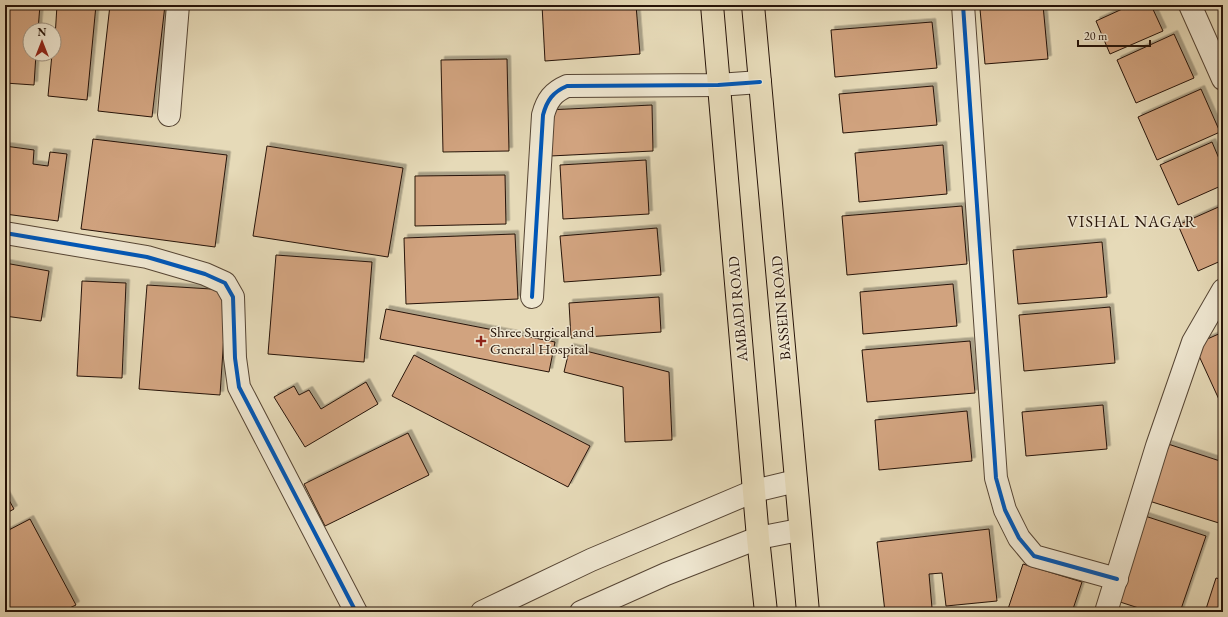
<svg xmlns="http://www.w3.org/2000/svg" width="1228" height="617" font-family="'EB Garamond',serif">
<defs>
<filter id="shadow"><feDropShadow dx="3.5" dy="-3.5" stdDeviation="0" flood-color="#0004"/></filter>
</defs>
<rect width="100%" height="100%" fill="#e6dab8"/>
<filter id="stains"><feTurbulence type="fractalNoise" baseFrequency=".005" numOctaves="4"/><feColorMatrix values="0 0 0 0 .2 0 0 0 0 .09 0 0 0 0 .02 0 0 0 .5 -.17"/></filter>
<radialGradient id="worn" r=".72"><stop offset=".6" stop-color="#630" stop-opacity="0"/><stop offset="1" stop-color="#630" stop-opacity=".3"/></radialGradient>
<g fill="#d1a37f" stroke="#261308" filter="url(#shadow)">
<path d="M 5,5 L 40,5 L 38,30 L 30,30 L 30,54 L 36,54 L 34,85 L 5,83 Z"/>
<path d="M 57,5 L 96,5 L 87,100 L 48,96 L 52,54 L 54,54 Z"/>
<path d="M 110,5 L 165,5 L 152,117 L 98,111 Z"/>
<path d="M 542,5 L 636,5 L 640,54 L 545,61 Z"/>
<path d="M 827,5 L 857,5 L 827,8 Z"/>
<path d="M 1030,5 L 1043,5 L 1048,59 L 985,64 L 980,9 Z"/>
<path d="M 1131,5 L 1151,5 L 1163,31 L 1110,54 L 1096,21 Z"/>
<path d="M 932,22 L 937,68 L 835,77 L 831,30 Z"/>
<path d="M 1174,34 L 1194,78 L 1136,103 L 1117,60 Z"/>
<path d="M 507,59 L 509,151 L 443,152 L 441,60 Z"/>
<path d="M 933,86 L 937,125 L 843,133 L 839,94 Z"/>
<path d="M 1201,89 L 1220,132 L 1157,160 L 1138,117 Z"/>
<path d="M 652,105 L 653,151 L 550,156 L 547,110 Z"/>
<path d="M 93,139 L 227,155 L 215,247 L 81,229 Z"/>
<path d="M 1212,142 L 1223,168 L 1223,185 L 1178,205 L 1160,165 Z"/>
<path d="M 943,145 L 947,194 L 859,202 L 855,153 Z"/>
<path d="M 5,146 L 34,150 L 33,164 L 48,166 L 50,152 L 67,154 L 58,221 L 5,214 Z"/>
<path d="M 267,146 L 403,168 L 388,257 L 253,236 Z"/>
<path d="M 646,160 L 649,214 L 563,219 L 560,165 Z"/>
<path d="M 505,175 L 506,224 L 415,226 L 415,176 Z"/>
<path d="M 1223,205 L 1223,260 L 1198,271 L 1178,225 Z"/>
<path d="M 962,206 L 967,264 L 847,275 L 842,216 Z"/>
<path d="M 657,228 L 661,275 L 564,282 L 560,236 Z"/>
<path d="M 515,234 L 518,299 L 406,304 L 404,238 Z"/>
<path d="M 1102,242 L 1107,297 L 1018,304 L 1013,250 Z"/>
<path d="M 276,255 L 372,262 L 364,362 L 268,354 Z"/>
<path d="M 5,263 L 49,271 L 41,321 L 5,316 Z"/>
<path d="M 82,281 L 126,283 L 122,378 L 77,376 Z"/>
<path d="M 953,284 L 957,326 L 863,334 L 860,292 Z"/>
<path d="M 147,285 L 227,290 L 220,395 L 139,389 Z"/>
<path d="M 659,297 L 661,332 L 571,338 L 569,303 Z"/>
<path d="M 1110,307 L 1115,363 L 1024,371 L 1019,315 Z"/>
<path d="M 386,309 L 555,342 L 549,372 L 380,339 Z"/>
<path d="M 1223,332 L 1223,405 L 1222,406 L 1194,345 Z"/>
<path d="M 970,341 L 975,393 L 867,402 L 862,350 Z"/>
<path d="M 570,347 L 669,372 L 672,440 L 625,442 L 623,387 L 564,372 Z"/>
<path d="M 414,355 L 590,446 L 568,487 L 392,396 Z"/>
<path d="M 366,382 L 378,404 L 305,447 L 274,397 L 294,386 L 299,395 L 309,390 L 321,409 Z"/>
<path d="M 1103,405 L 1107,449 L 1026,456 L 1022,412 Z"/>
<path d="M 967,411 L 972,461 L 879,470 L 875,420 Z"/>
<path d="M 408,433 L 429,475 L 325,526 L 304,484 Z"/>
<path d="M 1165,443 L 1223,462 L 1222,524 L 1146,500 Z"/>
<path d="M 5,493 L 14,509 L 5,514 Z"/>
<path d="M 1145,516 L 1206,536 L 1180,612 L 1151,612 L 1117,601 Z"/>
<path d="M 30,519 L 76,605 L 61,612 L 5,612 L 5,532 Z"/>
<path d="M 989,529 L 997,601 L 946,606 L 942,573 L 929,574 L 932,608 L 885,612 L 877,542 Z"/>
<path d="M 1023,564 L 1082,582 L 1072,612 L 1007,612 Z"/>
<path d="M 1216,578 L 1223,580 L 1223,612 L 1205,612 Z"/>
</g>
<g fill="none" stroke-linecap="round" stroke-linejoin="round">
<g stroke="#564534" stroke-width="24">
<g id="minor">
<path d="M 963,5 L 996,478 L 1005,510 L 1019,538 L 1034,556 L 1117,579"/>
<path d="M 1190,5 L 1223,79"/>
<path d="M 169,115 L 178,5"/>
<path d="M 5,233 L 147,257 L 205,274 L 225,283 L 233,297 L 235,358 L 239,387 L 356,612"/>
<path d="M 532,297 L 543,115 C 547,100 553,92 567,86 L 718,85 L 760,82"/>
<path d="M 482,612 L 591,560 L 754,491 L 796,481"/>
<path d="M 581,612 L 666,574 L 758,538 L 799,530"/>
<path d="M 1106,612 L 1157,446 L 1193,342 L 1223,290"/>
</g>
</g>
<g stroke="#261308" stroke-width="24">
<g id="major">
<path d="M 712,5 L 758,538 L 766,612"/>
<path d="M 753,5 L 808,612"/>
</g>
</g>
<use href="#minor" stroke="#efe7d1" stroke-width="22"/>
<use href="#major" stroke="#e6dab8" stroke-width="22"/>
<g stroke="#efe7d1" stroke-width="6">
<g id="cycleway">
<path d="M 963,5 L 996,478 L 1005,510 L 1019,538 L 1034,556 L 1117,579"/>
<path d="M 5,233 L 147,257 L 205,274 L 225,283 L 233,297 L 235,358 L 239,387 L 356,612"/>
<path d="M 532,297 L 543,115 C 547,100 553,92 567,86 L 718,85 L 760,82"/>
</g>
</g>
<use href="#cycleway" stroke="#0057b8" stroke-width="4"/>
</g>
<path fill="#8f2418" stroke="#efe7d1" stroke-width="1.5" d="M479 335h4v4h4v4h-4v4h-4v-4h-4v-4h4z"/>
<g text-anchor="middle" stroke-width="3" stroke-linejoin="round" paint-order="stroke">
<g font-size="15" fill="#261308" stroke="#efe7d1">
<text transform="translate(781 308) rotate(-95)" y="5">BASSEIN ROAD</text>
<text transform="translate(738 309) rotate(-95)" y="5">AMBADI ROAD</text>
</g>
<g font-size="15" fill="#261308" stroke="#efe7d1" text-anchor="start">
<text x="490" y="337">Shree Surgical and<tspan x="490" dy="17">General Hospital</tspan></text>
</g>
<g font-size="16" letter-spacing="1" fill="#261308" stroke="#efe7d1">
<text x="1132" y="227">VISHAL NAGAR</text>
</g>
</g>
<rect width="1228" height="617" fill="none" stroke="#e6dab8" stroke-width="20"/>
<rect x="6" y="6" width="1216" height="605" fill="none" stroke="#261308" stroke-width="2"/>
<rect x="10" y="10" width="1208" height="597" fill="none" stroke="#261308"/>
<g transform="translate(42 42)"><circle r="19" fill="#efe7d1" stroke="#9f9281"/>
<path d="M0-3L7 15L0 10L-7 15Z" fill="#8f2418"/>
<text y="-6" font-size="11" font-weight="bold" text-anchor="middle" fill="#261308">N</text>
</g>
<path d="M1078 40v6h72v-6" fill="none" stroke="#261308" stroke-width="2"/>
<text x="1084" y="40" font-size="12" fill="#261308" stroke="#efe7d1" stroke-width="3" paint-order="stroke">20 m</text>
<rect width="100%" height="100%" filter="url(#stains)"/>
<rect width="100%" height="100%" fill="url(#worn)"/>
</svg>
